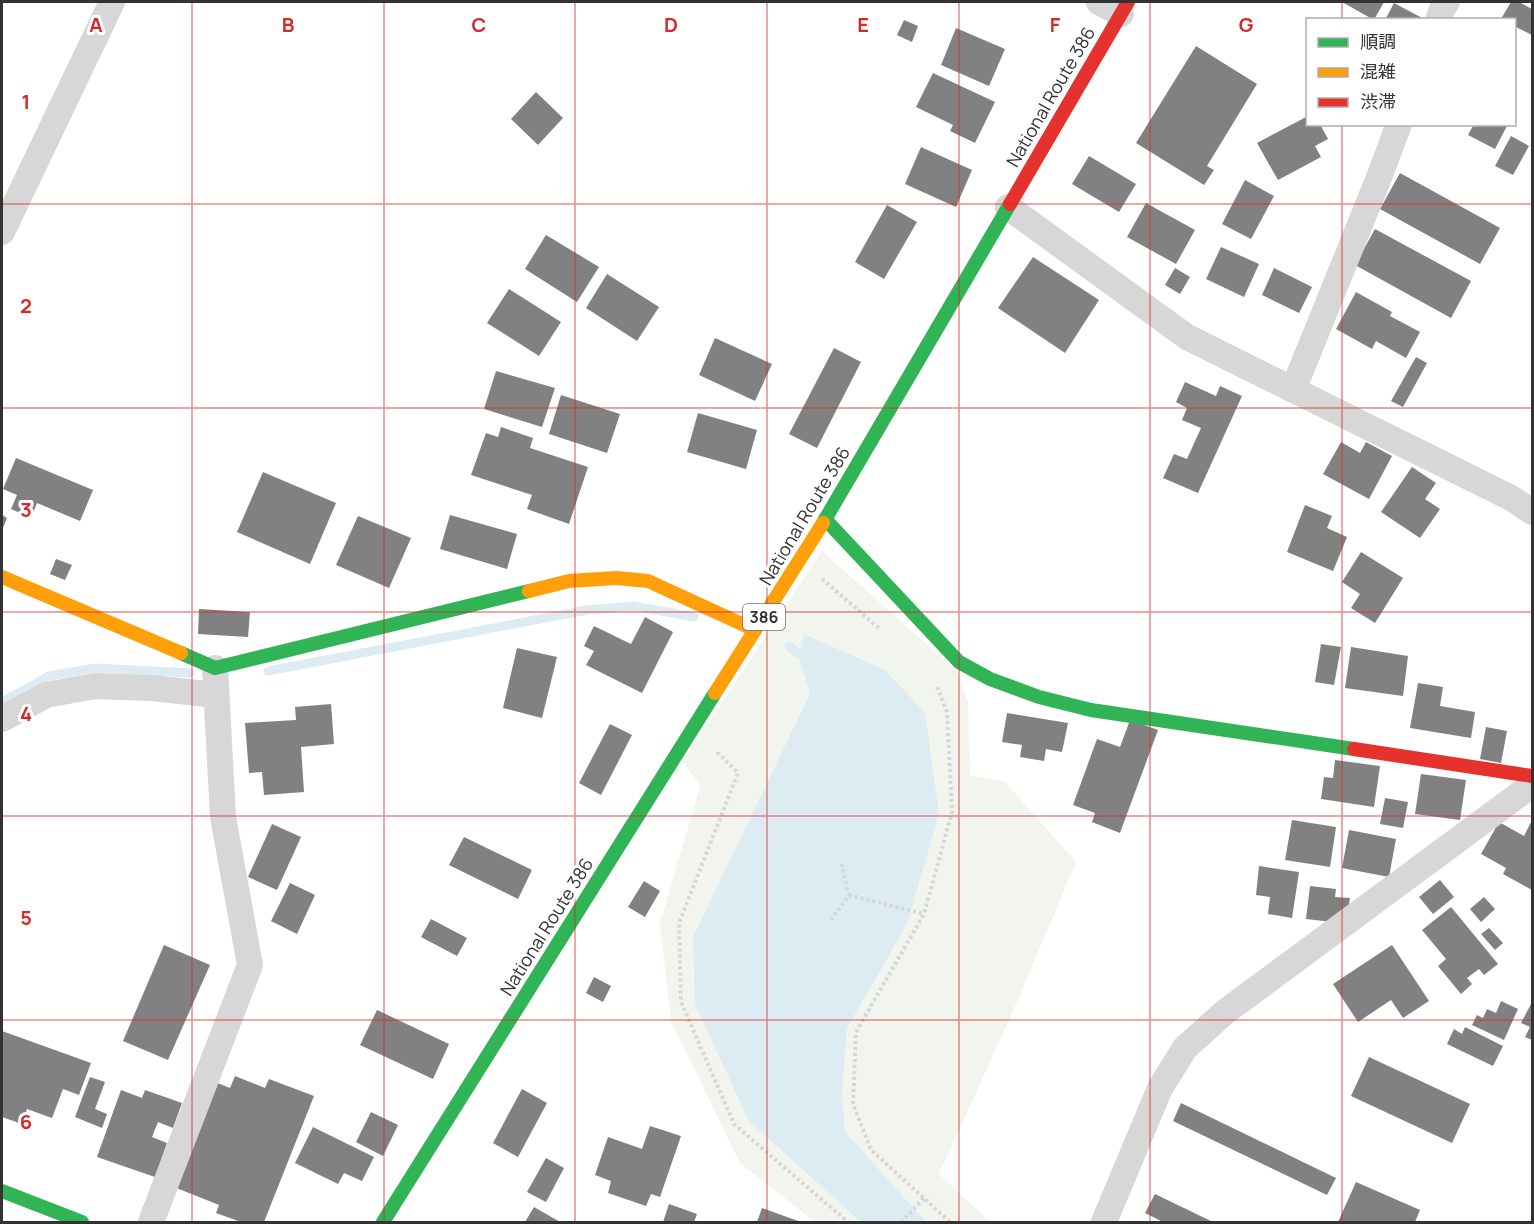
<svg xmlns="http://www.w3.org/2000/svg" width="1534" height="1224" font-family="Manrope,'Noto Sans JP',sans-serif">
<rect width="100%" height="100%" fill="#fff"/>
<path fill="#f1f5ed" d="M 822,551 L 957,671 L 968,703 L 970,775 L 1004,781 L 1076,862 L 1017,1002 L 939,1174 L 990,1222 L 815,1222 L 740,1163 L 671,1021 L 660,924 L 700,786 L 683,761 Z"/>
<path fill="#ddebf3" d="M 804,634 L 885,670 L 925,713 L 939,814 L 907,924 L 847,1028 L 842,1093 L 845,1132 L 926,1222 L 861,1222 L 749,1121 L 695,1004 L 693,937 L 810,694 L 800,661 Z"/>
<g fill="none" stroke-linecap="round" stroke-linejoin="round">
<g stroke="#ddebf3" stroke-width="9">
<path d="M 789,646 L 808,661"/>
<path d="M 268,671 L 587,610 L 634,606 L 694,617"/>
<path d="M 2,702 L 49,676 L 96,668 L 190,673"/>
</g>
</g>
<g fill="#818181">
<path d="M 1342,2 L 1384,2 L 1374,20 Z"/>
<path d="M 1511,2 L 1519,2 L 1532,9 L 1532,35 L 1514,26 L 1514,20 L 1501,19 Z"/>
<path d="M 1394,3 L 1426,20 L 1385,20 Z"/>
<path d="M 904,20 L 918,26 L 912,42 L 897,35 Z"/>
<path d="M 956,28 L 1005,49 L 989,86 L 941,65 Z"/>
<path d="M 1196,46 L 1257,84 L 1207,166 L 1214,170 L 1204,185 L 1136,143 Z"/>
<path d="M 933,73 L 995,102 L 975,143 L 950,131 L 953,125 L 916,107 Z"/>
<path d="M 536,92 L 563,118 L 538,145 L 511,119 Z"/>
<path d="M 1308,116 L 1308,124 L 1320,124 L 1328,139 L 1315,146 L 1321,157 L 1278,180 L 1257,143 Z"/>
<path d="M 1474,124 L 1508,124 L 1495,149 L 1468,135 Z"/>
<path d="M 1511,136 L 1529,146 L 1513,175 L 1495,166 Z"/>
<path d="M 921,147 L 972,170 L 956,207 L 905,184 Z"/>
<path d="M 1089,156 L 1136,184 L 1119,212 L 1072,184 Z"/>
<path d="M 1400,173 L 1500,228 L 1480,264 L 1380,209 Z"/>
<path d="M 1245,180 L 1274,196 L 1251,239 L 1222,224 Z"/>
<path d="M 1146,203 L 1195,230 L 1176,264 L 1127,237 Z"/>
<path d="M 887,205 L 917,222 L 884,279 L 855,262 Z"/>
<path d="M 1375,229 L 1471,281 L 1451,318 L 1355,265 Z"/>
<path d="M 546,235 L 599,267 L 577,302 L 525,269 Z"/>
<path d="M 1221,247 L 1259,264 L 1244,297 L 1206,279 Z"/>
<path d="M 1033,257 L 1099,300 L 1065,353 L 998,308 Z"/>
<path d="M 1175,268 L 1190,277 L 1180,294 L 1165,285 Z"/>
<path d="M 1274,268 L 1312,287 L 1299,313 L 1262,295 Z"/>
<path d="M 607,274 L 659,307 L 637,341 L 586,308 Z"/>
<path d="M 509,289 L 561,322 L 539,356 L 487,323 Z"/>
<path d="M 1356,292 L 1392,312 L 1390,316 L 1420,332 L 1406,358 L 1376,341 L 1372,349 L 1336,329 Z"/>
<path d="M 715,338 L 772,364 L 755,401 L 699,375 Z"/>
<path d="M 834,348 L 861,362 L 817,448 L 789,434 Z"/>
<path d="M 1416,357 L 1427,363 L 1403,407 L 1391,401 Z"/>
<path d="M 496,371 L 555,388 L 542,427 L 484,409 Z"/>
<path d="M 1185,382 L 1216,396 L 1220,386 L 1242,396 L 1198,493 L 1163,478 L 1174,454 L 1187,459 L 1201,428 L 1182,420 L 1187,408 L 1176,402 Z"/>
<path d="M 561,395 L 620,414 L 607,453 L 549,434 Z"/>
<path d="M 698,413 L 757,430 L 746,469 L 687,452 Z"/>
<path d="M 501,427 L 533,438 L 530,448 L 588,467 L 569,524 L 527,509 L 532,495 L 471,475 L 486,433 L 498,437 Z"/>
<path d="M 1341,442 L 1360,453 L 1366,442 L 1392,456 L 1369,499 L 1323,474 Z"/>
<path d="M 16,458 L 93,490 L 80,521 L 37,503 L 31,518 L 11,509 L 17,495 L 3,489 Z"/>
<path d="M 1412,467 L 1436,483 L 1425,499 L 1440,509 L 1420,538 L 1381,512 Z"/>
<path d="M 263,472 L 336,503 L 310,564 L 237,532 Z"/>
<path d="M 1305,505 L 1332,516 L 1327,528 L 1347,537 L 1333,571 L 1287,552 Z"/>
<path d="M 2,515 L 7,518 L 2,530 Z"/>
<path d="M 450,515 L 517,534 L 507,569 L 440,549 Z"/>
<path d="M 358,516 L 411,538 L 389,588 L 336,565 Z"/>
<path d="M 1361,552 L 1403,578 L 1375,623 L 1351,608 L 1360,594 L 1342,582 Z"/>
<path d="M 56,559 L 72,565 L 65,580 L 50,574 Z"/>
<path d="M 199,609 L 250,612 L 248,637 L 198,634 Z"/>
<path d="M 645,617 L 673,632 L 642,693 L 586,665 L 594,651 L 584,646 L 594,626 L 631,644 Z"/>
<path d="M 1321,644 L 1341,647 L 1334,685 L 1315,682 Z"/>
<path d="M 1351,647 L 1408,656 L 1403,696 L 1345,688 Z"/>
<path d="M 517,648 L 557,657 L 542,718 L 503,708 Z"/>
<path d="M 1418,683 L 1443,687 L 1440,706 L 1475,712 L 1471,738 L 1410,728 Z"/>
<path d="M 331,704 L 334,744 L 301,747 L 304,792 L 264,795 L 262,772 L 249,773 L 245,723 L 296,720 L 295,707 Z"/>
<path d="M 1007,713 L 1068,723 L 1062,752 L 1046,749 L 1044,761 L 1020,757 L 1022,745 L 1002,742 Z"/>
<path d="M 1130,720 L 1158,730 L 1120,833 L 1092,822 L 1095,813 L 1073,805 L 1097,739 L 1120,747 Z"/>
<path d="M 610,724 L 632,735 L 601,795 L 579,783 Z"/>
<path d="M 1486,727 L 1507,731 L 1501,763 L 1480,759 Z"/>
<path d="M 1335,760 L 1380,766 L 1374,807 L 1321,799 L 1324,777 L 1333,778 Z"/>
<path d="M 1421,774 L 1466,780 L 1460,820 L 1415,814 Z"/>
<path d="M 1385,798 L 1408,802 L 1403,828 L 1380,824 Z"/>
<path d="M 1292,820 L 1336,827 L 1330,867 L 1285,860 Z"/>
<path d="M 1532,820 L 1532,890 L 1503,874 L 1506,868 L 1481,854 L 1499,822 L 1524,836 Z"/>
<path d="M 272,824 L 301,837 L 277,890 L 248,877 Z"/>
<path d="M 1349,830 L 1396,839 L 1389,877 L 1342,868 Z"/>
<path d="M 464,837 L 532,870 L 518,899 L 449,865 Z"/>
<path d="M 1259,866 L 1299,872 L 1292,918 L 1268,914 L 1270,897 L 1256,895 Z"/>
<path d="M 1440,880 L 1454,897 L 1433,914 L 1419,897 Z"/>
<path d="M 644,881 L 660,891 L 645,917 L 628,907 Z"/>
<path d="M 290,883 L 315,895 L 297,934 L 271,921 Z"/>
<path d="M 1310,886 L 1336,889 L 1335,897 L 1350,898 L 1347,918 L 1333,916 L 1332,922 L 1306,919 Z"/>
<path d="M 1484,897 L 1495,909 L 1481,922 L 1470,909 Z"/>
<path d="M 1451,907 L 1498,964 L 1484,975 L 1479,969 L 1467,978 L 1472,984 L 1461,994 L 1438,966 L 1446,959 L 1422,930 Z"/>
<path d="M 431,919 L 467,938 L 457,956 L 421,937 Z"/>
<path d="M 1489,928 L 1503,943 L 1495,950 L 1481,934 Z"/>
<path d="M 164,945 L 210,965 L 168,1060 L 123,1041 Z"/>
<path d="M 1392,945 L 1429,1001 L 1403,1018 L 1391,1000 L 1358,1022 L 1333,984 Z"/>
<path d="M 594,977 L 611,986 L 603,1002 L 586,993 Z"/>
<path d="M 1501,1001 L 1518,1009 L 1504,1040 L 1472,1025 L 1477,1015 L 1483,1018 L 1487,1009 L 1496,1013 Z"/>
<path d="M 1532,1002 L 1532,1040 L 1525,1037 L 1530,1027 L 1521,1023 Z"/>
<path d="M 377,1010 L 449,1044 L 433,1079 L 360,1045 Z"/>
<path d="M 1465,1027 L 1503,1046 L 1493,1066 L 1447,1044 L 1454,1029 L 1462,1034 Z"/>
<path d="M 2,1031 L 91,1063 L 79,1095 L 63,1089 L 52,1118 L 27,1109 L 22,1124 L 2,1117 Z"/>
<path d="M 1369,1057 L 1470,1104 L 1452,1143 L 1351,1096 Z"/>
<path d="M 235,1076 L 265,1088 L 269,1079 L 314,1096 L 264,1222 L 241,1222 L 216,1213 L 219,1205 L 174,1187 L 215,1082 L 230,1088 Z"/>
<path d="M 90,1077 L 105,1082 L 95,1109 L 107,1114 L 102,1128 L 75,1117 Z"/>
<path d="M 522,1089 L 547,1103 L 518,1157 L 493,1143 Z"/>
<path d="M 121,1090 L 142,1098 L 145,1090 L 182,1103 L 173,1128 L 158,1122 L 152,1137 L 167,1143 L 155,1177 L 97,1157 Z"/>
<path d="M 1181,1103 L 1336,1178 L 1327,1195 L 1173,1121 Z"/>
<path d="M 371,1112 L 398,1125 L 383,1156 L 356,1142 Z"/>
<path d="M 650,1126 L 681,1136 L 660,1197 L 651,1194 L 646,1206 L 608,1193 L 611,1181 L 595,1175 L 608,1137 L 642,1149 Z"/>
<path d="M 313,1127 L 374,1157 L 362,1181 L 344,1173 L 338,1184 L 295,1163 Z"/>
<path d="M 546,1158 L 564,1168 L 546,1202 L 527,1192 Z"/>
<path d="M 1356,1182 L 1420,1210 L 1415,1222 L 1338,1222 Z"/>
<path d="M 1155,1194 L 1213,1222 L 1163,1222 L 1145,1213 Z"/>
<path d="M 669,1204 L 697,1214 L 694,1222 L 663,1222 Z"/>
<path d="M 534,1207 L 560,1222 L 525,1222 Z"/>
<path d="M 762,1208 L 801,1222 L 757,1222 Z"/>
</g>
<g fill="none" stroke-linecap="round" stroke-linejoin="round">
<g stroke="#d6d6d6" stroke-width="4" stroke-dasharray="3 3" stroke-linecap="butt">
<path d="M 822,579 L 880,629"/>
<path d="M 937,687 L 947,712 L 952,812 L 924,914 L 856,1032 L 853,1104 L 871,1150 L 950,1222"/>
<path d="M 718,752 L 718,753 L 738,773 L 679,923 L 681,1002 L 734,1124 L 848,1222"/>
<path d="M 849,895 L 924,914"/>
<path d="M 831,920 L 849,895 L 841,862"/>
<path d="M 901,1222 L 924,1198"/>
</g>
<g stroke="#d7d7d7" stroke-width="26">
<path d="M 1099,2 L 1121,14"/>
<path d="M 1438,20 L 1442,9 L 1447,2"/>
<path d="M 1008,207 L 1187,337 L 1513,499 L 1532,512"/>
<path d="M 2,232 L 112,2"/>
<path d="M 1293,390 L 1380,175 L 1399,124"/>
<path d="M 2,719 L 46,695 L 95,686 L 152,688 L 216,695"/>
<path d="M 151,1222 L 250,965 L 223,817 L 215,668"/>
<path d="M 1104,1222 L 1160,1088 L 1185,1048 L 1225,1012 L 1532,785"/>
</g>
<g stroke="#30b455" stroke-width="14">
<path d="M 825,519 L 959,662 L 990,679 L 1039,697 L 1091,710 L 1354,749"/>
<path d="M 823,523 L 1010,204"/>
<path d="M 181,653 L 215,668 L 529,591"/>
<path d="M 2,1191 L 82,1222"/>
<path d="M 383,1222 L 715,693"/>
</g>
<g stroke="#ff9f0a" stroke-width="14">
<path d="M 2,577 L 181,653"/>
<path d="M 529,591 L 569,581 L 616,578 L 648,581 L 755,630"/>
<path d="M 715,693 L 823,523"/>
</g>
<g stroke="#e5322d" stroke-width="14">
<path d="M 1010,204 L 1128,2"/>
<path d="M 1354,749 L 1532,776"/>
</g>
</g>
<path fill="none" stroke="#d62828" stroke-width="1.5" stroke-opacity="0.55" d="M 192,2 L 192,1222M 384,2 L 384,1222M 575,2 L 575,1222M 767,2 L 767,1222M 959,2 L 959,1222M 1150,2 L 1150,1222M 1342,2 L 1342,20M 1342,124 L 1342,1222M 2,204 L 1532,204M 2,408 L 1532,408M 2,612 L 1532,612M 2,816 L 1532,816M 2,1020 L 1532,1020"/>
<g text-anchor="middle" stroke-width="6" stroke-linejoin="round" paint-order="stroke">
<rect fill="#fff" stroke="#707070" stroke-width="1.5" x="743" y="604" width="42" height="26" rx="4.5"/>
<g font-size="16" font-weight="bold" fill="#333">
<text x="764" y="623">386</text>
</g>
<g font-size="18" fill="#333" stroke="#fff">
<text transform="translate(1051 97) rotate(-60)" y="6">National Route 386</text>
<text transform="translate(805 516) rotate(-59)" y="6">National Route 386</text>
<text transform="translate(547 927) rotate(-58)" y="6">National Route 386</text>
</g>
</g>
<g font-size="20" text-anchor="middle" font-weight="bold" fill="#d62828" stroke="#fff" stroke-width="6" stroke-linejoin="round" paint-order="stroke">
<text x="96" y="32">A</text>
<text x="288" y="32">B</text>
<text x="479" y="32">C</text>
<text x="671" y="32">D</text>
<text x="863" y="32">E</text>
<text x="1055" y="32">F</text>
<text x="1246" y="32">G</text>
<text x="26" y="109">1</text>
<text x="26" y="313">2</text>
<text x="26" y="517">3</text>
<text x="26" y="721">4</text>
<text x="26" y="925">5</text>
<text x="26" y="1129">6</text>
</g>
<rect width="1534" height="1224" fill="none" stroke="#333333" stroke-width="6"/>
<rect x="1306" y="18" width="210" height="108" fill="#ffffff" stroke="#adadad" stroke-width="1.5"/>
<rect x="1318" y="38" width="30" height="9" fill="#30b455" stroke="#adadad" stroke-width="1.5"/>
<text x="1360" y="48" font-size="18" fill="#333333">順調</text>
<rect x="1318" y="68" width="30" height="9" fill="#ff9f0a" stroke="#adadad" stroke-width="1.5"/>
<text x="1360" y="78" font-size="18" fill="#333333">混雑</text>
<rect x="1318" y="98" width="30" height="9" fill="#e5322d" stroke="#adadad" stroke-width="1.5"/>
<text x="1360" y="108" font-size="18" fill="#333333">渋滞</text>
</svg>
